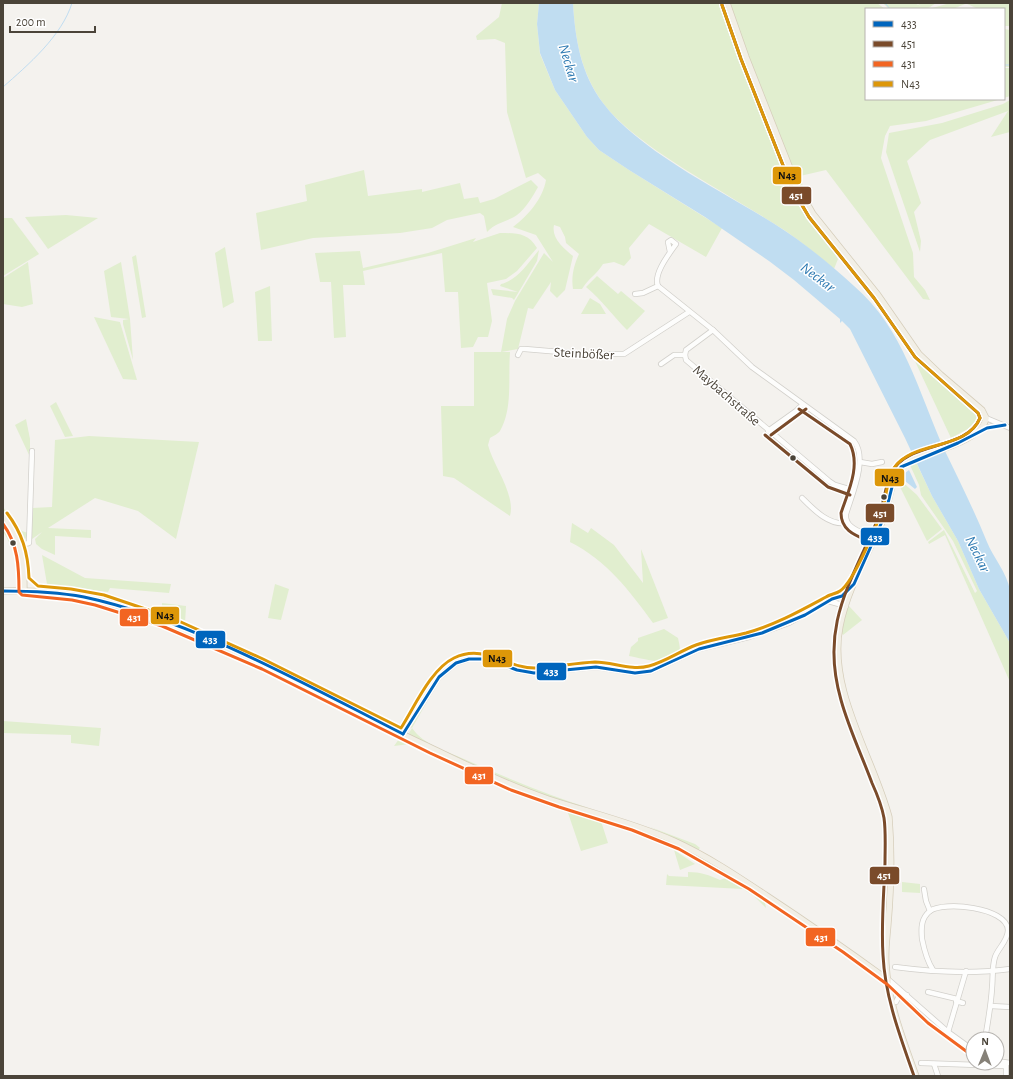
<svg xmlns="http://www.w3.org/2000/svg" width="1013" height="1079" font-family="'Alegreya Sans',sans-serif">
<rect width="100%" height="100%" fill="#f4f2ee"/>
<g fill="#e1eecf">
<path d="M 502,3 L 539,3 L 537,24 L 540,54 L 555,90 L 587,137 L 599,150 L 629,170 L 722,228 L 706,257 L 649,224 L 629,248 L 631,258 L 624,266 L 614,262 L 603,264 C 597,274 588,279 582,289 L 573,289 C 571,276 574,265 579,254 L 566,243 L 565,237 L 560,227 L 554,225 C 551,238 564,249 573,256 L 565,290 L 557,298 L 550,291 L 551,282 L 533,309 L 528,308 L 518,349 L 501,352 L 510,352 C 508,378 513,409 500,431 C 498,434 493,436 490,438 L 488,445 C 493,465 516,495 510,516 L 454,478 L 443,476 L 441,406 L 474,406 L 474,352 L 501,352 L 507,319 L 515,301 L 544,253 L 553,262 L 536,235 L 513,227 C 528,216 543,198 546,180 L 538,173 L 526,178 L 507,112 L 505,43 L 495,39 L 477,40 L 476,36 L 499,17 Z"/>
<path d="M 573,3 L 877,3 L 885,9 L 866,9 L 866,99 L 1001,99 L 926,121 L 890,126 L 885,136 L 881,158 L 913,253 L 914,277 L 925,290 L 930,300 L 923,299 L 826,170 L 800,176 L 810,212 L 838,259 L 834,269 C 815,253 795,236 773,223 C 735,199 695,177 657,151 C 638,137 617,122 603,103 C 581,73 575,39 573,3 Z"/>
<path d="M 883,3 L 914,3 L 921,6 L 916,3 L 936,3 L 927,9 L 889,9 Z"/>
<path d="M 950,3 L 965,4 L 953,9 L 929,9 Z"/>
<path d="M 965,3 L 1010,3 L 1010,26 L 1004,26 L 1004,9 L 970,9 L 976,8 Z"/>
<path d="M 1004,29 L 1010,30 L 1010,67 L 1004,67 Z"/>
<path d="M 1004,68 L 1010,68 L 1010,96 L 1004,98 Z"/>
<path d="M 1010,100 L 1010,132 L 991,137 L 1008,111 L 930,140 L 907,161 L 921,203 L 914,212 L 921,241 L 920,252 L 886,152 L 889,133 L 942,123 L 1003,104 Z"/>
<path d="M 364,170 L 368,196 L 422,189 L 422,192 L 460,183 L 464,199 L 478,197 L 480,203 L 494,199 L 531,180 L 538,187 C 533,196 526,208 517,215 C 507,222 496,222 487,232 L 484,216 L 480,213 L 447,220 L 432,228 L 400,233 L 313,238 L 261,250 L 256,213 L 307,201 L 305,185 Z"/>
<path d="M 66,215 L 98,218 L 48,249 L 25,217 Z"/>
<path d="M 3,218 L 12,218 L 39,254 L 3,276 Z"/>
<path d="M 500,233 C 517,233 528,233 537,248 L 517,271 L 506,279 L 487,283 L 492,321 L 488,337 L 478,337 L 473,347 L 461,348 L 458,292 L 445,292 L 442,253 L 363,271 L 365,285 L 343,285 L 346,337 L 334,338 L 331,282 L 320,282 L 315,253 L 360,251 L 363,268 L 428,253 L 476,238 L 473,242 Z"/>
<path d="M 225,247 L 234,302 L 223,308 L 215,253 Z"/>
<path d="M 539,250 L 537,261 L 514,300 L 512,298 L 493,295 L 491,289 L 518,292 L 500,286 L 501,284 C 518,280 528,263 539,250 Z"/>
<path d="M 136,255 L 146,317 L 142,318 L 132,257 Z"/>
<path d="M 28,262 L 33,304 L 22,307 L 3,304 L 3,278 Z"/>
<path d="M 121,262 L 130,319 L 133,360 L 123,324 L 123,320 L 129,319 L 111,317 L 104,271 Z"/>
<path d="M 597,276 L 618,294 L 621,291 L 645,311 L 627,330 C 613,316 602,300 586,287 Z"/>
<path d="M 270,286 L 272,341 L 258,341 L 255,292 Z"/>
<path d="M 590,298 L 600,304 L 606,314 L 581,314 Z"/>
<path d="M 94,317 L 120,322 L 137,380 L 123,379 Z"/>
<path d="M 919,357 L 938,377 L 979,413 L 979,423 L 951,438 L 914,359 Z"/>
<path d="M 56,402 L 73,436 L 65,437 L 50,406 Z"/>
<path d="M 26,419 L 30,439 L 30,457 L 15,425 Z"/>
<path d="M 89,436 L 199,442 L 176,539 L 138,511 L 95,498 L 48,528 L 91,530 L 91,538 L 55,536 L 55,555 L 42,549 L 36,544 L 35,539 L 42,532 L 32,539 L 31,531 L 32,508 L 52,507 L 55,440 Z"/>
<path d="M 915,460 L 932,496 L 958,541 L 979,589 L 1010,643 L 1010,682 L 945,535 L 929,544 L 928,542 L 944,530 L 975,593 L 977,591 L 953,541 L 921,495 L 919,485 L 910,465 Z"/>
<path d="M 899,479 L 917,495 L 942,529 L 927,541 L 898,483 Z"/>
<path d="M 3,507 L 22,531 L 28,533 L 25,540 L 24,541 L 21,532 L 3,513 Z"/>
<path d="M 3,518 L 8,524 L 18,549 L 14,551 L 3,531 Z"/>
<path d="M 572,523 L 588,533 L 591,528 L 614,545 L 643,583 L 641,549 L 668,618 L 653,623 C 630,591 606,560 570,542 Z"/>
<path d="M 42,555 L 85,578 L 171,584 L 169,593 L 110,588 L 108,592 L 47,584 Z"/>
<path d="M 275,584 L 289,589 L 281,620 L 268,618 Z"/>
<path d="M 162,603 L 186,606 L 185,624 L 162,615 Z"/>
<path d="M 848,605 L 862,620 L 843,635 L 841,632 Z"/>
<path d="M 664,629 L 678,638 C 679,643 681,649 679,654 C 674,668 640,658 629,656 L 631,647 L 638,641 L 638,638 Z"/>
<path d="M 435,688 L 412,728 C 424,745 446,751 464,759 C 507,778 550,796 595,810 L 534,792 L 411,736 L 409,733 L 412,728 L 408,726 Z"/>
<path d="M 3,721 L 101,728 L 99,746 L 71,743 L 71,735 L 3,733 Z"/>
<path d="M 404,737 L 511,786 L 619,824 L 614,825 L 601,821 L 608,843 L 581,851 L 567,810 L 535,799 L 410,744 L 394,746 L 399,739 Z"/>
<path d="M 650,827 L 695,844 L 700,848 L 698,850 Z"/>
<path d="M 656,836 L 696,856 L 691,859 Z"/>
<path d="M 674,850 L 695,864 L 680,870 Z"/>
<path d="M 699,857 L 764,897 L 766,908 L 754,896 L 743,889 L 666,885 L 667,874 L 669,876 L 688,877 L 688,872 C 701,872 709,875 720,880 L 728,877 L 699,864 Z"/>
<path d="M 902,882 L 920,884 L 920,893 L 902,892 Z"/>
</g>
<g fill="#c0ddf1">
<path d="M 539,3 L 573,3 C 575,39 581,74 603,103 C 639,151 722,191 773,223 C 802,241 829,263 854,286 C 904,329 918,391 944,449 C 959,480 974,510 987,542 C 993,557 1007,573 1010,590 C 1013,605 1010,627 1010,643 L 979,589 L 958,541 L 932,496 L 905,438 L 850,329 L 842,321 L 840,323 L 840,319 L 794,280 L 769,261 L 705,217 L 629,170 L 599,150 L 587,137 L 555,90 L 540,53 L 537,24 Z"/>
<path d="M 909,470 L 917,487 L 915,489 L 900,477 Z"/>
</g>
<g fill="none" stroke-linecap="round" stroke-linejoin="round">
<g stroke="#c0ddf1" stroke-width="1">
<path d="M 882,3 L 886,4 L 890,9"/>
<path d="M 1004,65 L 1010,65"/>
<path d="M 3,87 C 28,65 62,36 72,3"/>
</g>
<g stroke="#d2d0cb" stroke-width="6">
<g id="minor">
<path d="M 670,252 L 668,242 L 671,240 L 676,244 C 669,254 653,274 658,286 L 713,330 L 752,367 L 854,441 C 868,459 852,494 846,514 C 844,529 864,532 875,539"/>
<path d="M 635,294 L 643,293 L 658,286"/>
<path d="M 713,330 L 686,350 L 685,355 L 686,360 L 829,481 L 835,485 L 852,490"/>
<path d="M 518,355 L 521,349 L 525,349 L 584,354 L 624,354 L 689,312"/>
<path d="M 661,364 L 674,355 L 685,355"/>
<path d="M 986,418 L 1010,428"/>
<path d="M 768,431 L 796,411 L 802,405"/>
<path d="M 978,432 L 992,426 L 1005,425"/>
<path d="M 860,462 L 872,464 L 882,462"/>
<path d="M 802,498 C 813,509 829,526 847,523"/>
<path d="M 21,545 L 29,543 L 32,451"/>
<path d="M 828,601 L 846,606"/>
<path d="M 403,734 L 439,677 L 456,663 L 469,659 L 488,659 L 517,670 L 534,673 L 596,667 L 635,673 L 651,671 L 699,649 L 749,637 L 789,623 L 832,599 L 842,596 L 850,589"/>
<path d="M 924,889 L 926,901 L 930,911"/>
<path d="M 895,967 C 933,972 973,974 1010,969"/>
<path d="M 933,970 C 927,961 924,949 922,939 C 921,928 921,918 930,911 C 943,901 1007,907 1008,930 C 1008,941 998,948 995,957 C 992,966 993,978 992,988 C 991,1005 988,1022 985,1039"/>
<path d="M 890,981 L 948,1032 L 973,1050"/>
<path d="M 928,992 L 957,999"/>
<path d="M 956,1001 L 963,1003"/>
<path d="M 896,1002 L 899,996 L 907,995"/>
<path d="M 991,1006 L 1010,1007"/>
<path d="M 948,1032 L 966,971"/>
<path d="M 997,1061 L 1010,1063"/>
<path d="M 921,1063 L 1006,1066"/>
<path d="M 934,1064 L 938,1076"/>
<path d="M 1006,1076 L 1006,1065"/>
</g>
</g>
<g stroke="#d6cebb" stroke-width="7">
<g id="major">
<path d="M 727,3 L 746,57 L 797,186 L 813,214 L 878,295 L 919,354 L 941,375 L 982,410 L 986,418 C 983,442 923,453 904,464 C 891,473 889,507 882,522 C 867,556 847,590 840,626 C 827,689 873,757 889,817 C 892,852 891,889 888,924 C 887,937 885,950 886,964 C 888,1002 903,1040 916,1076"/>
<path d="M 3,516 C 24,541 24,559 24,591"/>
<path d="M 3,591 C 82,588 140,610 211,641 C 285,673 354,712 427,746 C 467,765 507,785 548,799 C 591,813 634,823 674,841 C 707,856 737,876 767,896 C 808,923 848,951 888,980"/>
</g>
</g>
<use href="#minor" stroke="#fdfdfc" stroke-width="4.5"/>
<use href="#major" stroke="#f2efe6" stroke-width="5.5"/>
<g stroke="#fff" stroke-width="6">
<g id="bus-1">
<path d="M 3,591 C 30,591 57,592 84,597 C 192,620 304,684 403,734"/>
<path d="M 403,734 L 439,677 L 456,663 L 469,659 L 488,659 L 517,670 L 534,673 L 596,667 L 635,673 L 651,671 L 699,649 L 762,633 L 805,615 L 832,599 L 842,596 L 854,584 L 885,515 L 894,479 L 901,467 L 958,443 L 987,428 L 1005,425"/>
</g>
</g>
<g stroke="#fff" stroke-width="6">
<g id="bus-2">
<path d="M 722,5 L 741,59 L 792,188 L 809,217 L 874,298 L 915,357 L 978,413 L 980,418 C 967,451 907,441 892,472 C 884,488 884,506 877,521 C 849,586 820,627 841,700 C 849,729 862,756 872,783 C 877,794 882,807 884,818 C 886,832 885,848 885,863 C 884,893 881,924 883,955 C 885,997 900,1036 914,1076"/>
<path d="M 799,409 L 850,444 C 861,466 848,492 841,513 C 841,532 858,536 873,543"/>
<path d="M 765,435 L 828,487 L 850,495"/>
<path d="M 771,435 L 806,409"/>
</g>
</g>
<g stroke="#fff" stroke-width="6">
<path id="bus-3" d="M 3,524 C 18,544 19,567 19,592 L 22,595 L 72,600 L 95,605 L 162,626 L 262,669 L 430,753 L 511,790 L 559,807 L 632,830 L 679,849 L 749,889 L 843,952 L 888,985 L 928,1023 L 970,1054"/>
</g>
<g stroke="#fff" stroke-width="6">
<path id="bus-4" d="M 7,513 C 22,533 28,552 29,578 L 38,586 L 71,589 L 104,595 L 172,618 L 263,659 L 401,728 C 415,706 431,669 454,658 C 485,643 507,669 536,668 C 556,667 575,663 595,662 C 613,662 631,671 649,666 C 665,662 680,651 696,645 C 712,639 730,637 746,633 C 775,625 800,611 826,597 C 830,594 836,594 840,591 C 854,582 879,521 884,503 C 887,492 887,479 894,468 C 913,440 966,451 980,418 L 978,413 L 915,357 L 874,298 L 809,217 L 792,188 L 741,59 L 722,5"/>
</g>
<use href="#bus-1" stroke="#0065bd" stroke-width="3"/>
<use href="#bus-2" stroke="#7a4b2a" stroke-width="3"/>
<use href="#bus-3" stroke="#f26522" stroke-width="3"/>
<use href="#bus-4" stroke="#dd9709" stroke-width="3"/>
</g>
<g fill="#4b4439" stroke="#fff" stroke-width="1.5">
<circle cx="793" cy="458" r="3.5"/>
<circle cx="884" cy="497" r="3.5"/>
<circle cx="13" cy="543" r="3.5"/>
</g>
<g text-anchor="middle" stroke-width="3" stroke-linejoin="round" paint-order="stroke">
<g font-size="14" fill="#4b4439" stroke="#fff">
<text transform="translate(584 353) rotate(3)" y="5">Steinbößer</text>
<text transform="translate(727 395) rotate(41)" y="5">Maybachstraße</text>
</g>
<g font-size="15" font-style="italic" fill="#2e7ab2" stroke="#fff">
<text transform="translate(569 63) rotate(73)" y="5">Neckar</text>
<text transform="translate(818 277) rotate(37)" y="5">Neckar</text>
<text transform="translate(978 554) rotate(64)" y="5">Neckar</text>
</g>
</g>
<g stroke="#fff" stroke-width="1.5">
<rect x="772" y="166" width="30" height="19" rx="4" fill="#dd9709"/>
<rect x="781" y="186" width="31" height="19" rx="4" fill="#7a4b2a"/>
<rect x="874" y="468" width="31" height="19" rx="4" fill="#dd9709"/>
<rect x="865" y="503" width="30" height="20" rx="4" fill="#7a4b2a"/>
<rect x="860" y="527" width="30" height="19" rx="4" fill="#0065bd"/>
<rect x="150" y="606" width="30" height="19" rx="4" fill="#dd9709"/>
<rect x="119" y="608" width="30" height="19" rx="4" fill="#f26522"/>
<rect x="195" y="630" width="31" height="19" rx="4" fill="#0065bd"/>
<rect x="482" y="649" width="31" height="19" rx="4" fill="#dd9709"/>
<rect x="536" y="662" width="31" height="19" rx="4" fill="#0065bd"/>
<rect x="464" y="766" width="30" height="19" rx="4" fill="#f26522"/>
<rect x="869" y="866" width="31" height="19" rx="4" fill="#7a4b2a"/>
<rect x="805" y="927" width="31" height="20" rx="4" fill="#f26522"/>
</g>
<g font-size="11" text-anchor="middle" font-weight="bold" fill="#fff">
<text x="796" y="199">451</text>
<text x="880" y="517">451</text>
<text x="875" y="541">433</text>
<text x="134" y="621">431</text>
<text x="210" y="643">433</text>
<text x="551" y="675">433</text>
<text x="479" y="779">431</text>
<text x="884" y="879">451</text>
<text x="821" y="941">431</text>
</g>
<g font-size="11" text-anchor="middle" font-weight="bold" fill="#111">
<text x="787" y="179">N43</text>
<text x="890" y="482">N43</text>
<text x="165" y="619">N43</text>
<text x="497" y="662">N43</text>
</g>
<rect width="1013" height="1079" fill="none" stroke="#4b4439" stroke-width="8"/>
<rect x="865" y="8" width="140" height="92" fill="#ffffff" stroke="#b7b4b0"/>
<rect x="873" y="21" width="20" height="6" fill="#0065bd" stroke="#b7b4b0"/>
<text x="901" y="28" font-size="12" fill="#4b4439">433</text>
<rect x="873" y="41" width="20" height="6" fill="#7a4b2a" stroke="#b7b4b0"/>
<text x="901" y="48" font-size="12" fill="#4b4439">451</text>
<rect x="873" y="61" width="20" height="6" fill="#f26522" stroke="#b7b4b0"/>
<text x="901" y="68" font-size="12" fill="#4b4439">431</text>
<rect x="873" y="81" width="20" height="6" fill="#dd9709" stroke="#b7b4b0"/>
<text x="901" y="88" font-size="12" fill="#4b4439">N43</text>
<g transform="translate(985 1051) rotate(1)"><circle r="19" fill="#ffffff" stroke="#b7b4b0"/>
<path d="M0-3L7 15L0 10L-7 15Z" fill="#868178"/>
<text y="-6" font-size="11" font-weight="bold" text-anchor="middle" fill="#4b4439">N</text>
</g>
<path d="M10 26v6h85v-6" fill="none" stroke="#4b4439" stroke-width="2"/>
<text x="16" y="26" font-size="12" fill="#4b4439" stroke="#ffffff" stroke-width="3" paint-order="stroke">200 m</text>
</svg>
